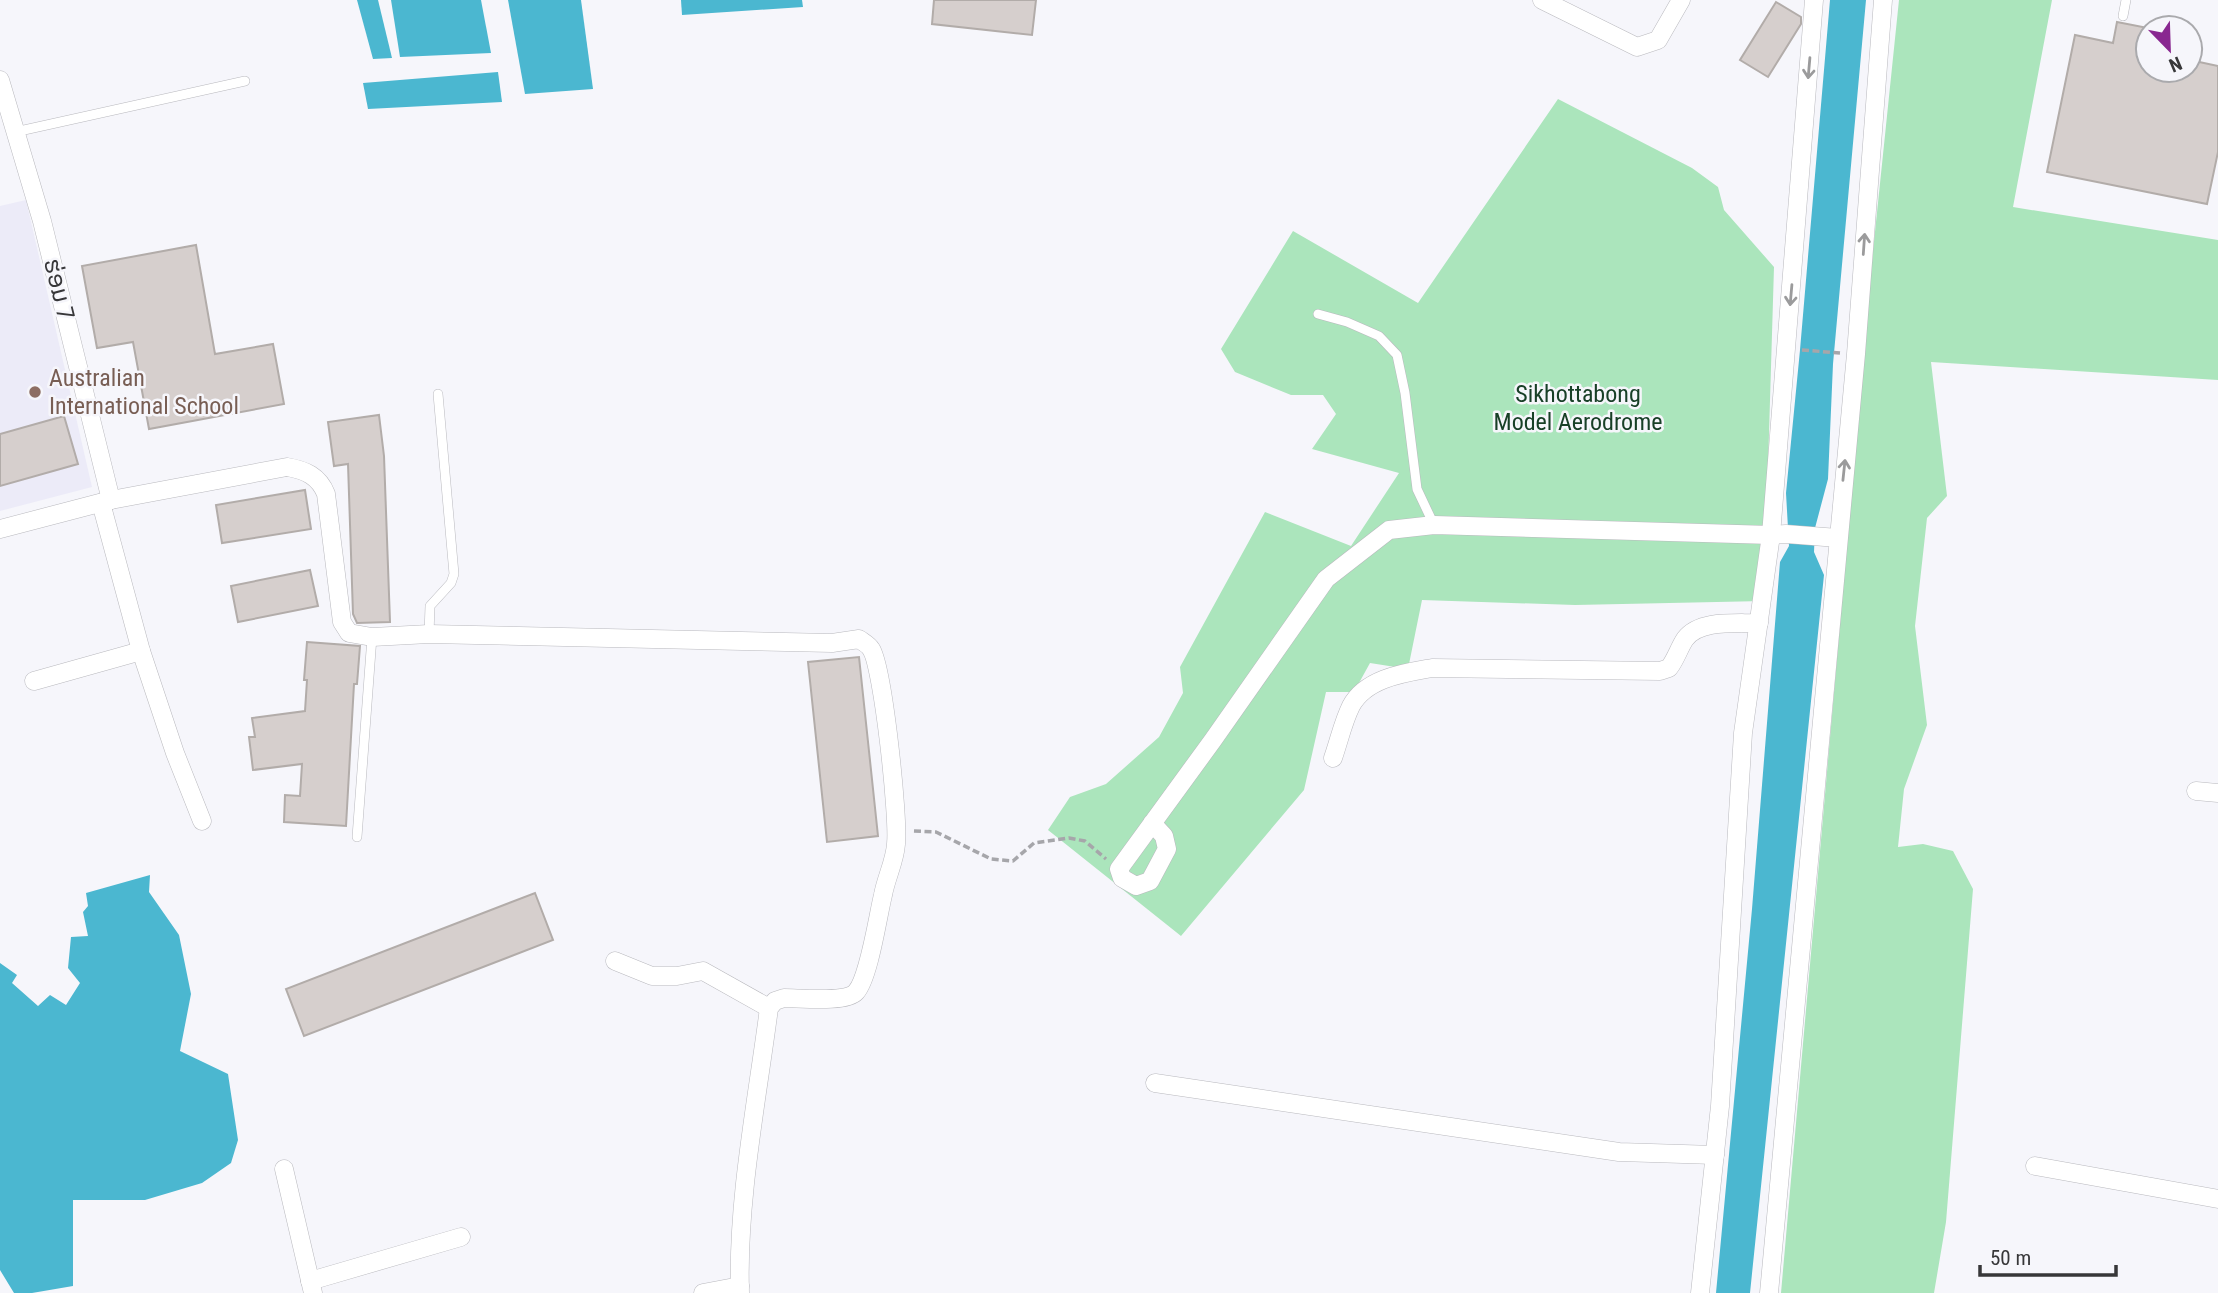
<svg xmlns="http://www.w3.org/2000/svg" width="2218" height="1293" font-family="'Roboto Condensed','Noto Sans Lao',sans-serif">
<rect width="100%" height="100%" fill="#f6f6fb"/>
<path fill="#ecebf8" d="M 26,200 L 92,487 L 0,511 L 0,206 Z"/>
<g fill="#abe5bc">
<path d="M 1899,0 L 2052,0 L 2013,207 L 2218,240 L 2218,380 L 1931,362 L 1947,496 L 1927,518 L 1915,626 L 1927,725 L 1904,789 L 1898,847 L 1923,844 L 1953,851 L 1973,889 L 1946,1222 L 1934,1293 L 1781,1293 L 1873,251 Z"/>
<path d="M 1558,99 L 1692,168 L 1718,187 L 1724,210 L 1774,267 L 1764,601 L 1575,605 L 1422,600 L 1408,669 L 1370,663 L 1354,692 L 1326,692 L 1304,790 L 1181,936 L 1048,830 L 1070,797 L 1106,784 L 1159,737 L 1183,693 L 1180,667 L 1265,512 L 1351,546 L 1399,473 L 1312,449 L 1336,414 L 1323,395 L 1291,395 L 1235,372 L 1221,349 L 1293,231 L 1418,303 Z"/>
</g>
<g fill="#4bb7d0">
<path d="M 357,0 L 378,0 L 392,58 L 373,59 Z"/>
<path d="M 391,0 L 481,0 L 491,53 L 400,57 Z"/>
<path d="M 508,0 L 581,0 L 593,89 L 525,94 Z"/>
<path d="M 681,0 L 802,0 L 803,7 L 682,15 Z"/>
<path d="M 1830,0 L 1866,0 L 1833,364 L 1828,479 L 1815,528 L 1814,552 L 1824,575 L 1750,1293 L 1716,1293 L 1752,909 L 1780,562 L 1789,546 L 1786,493 L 1800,350 Z"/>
<path d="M 498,72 L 502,102 L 368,109 L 363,83 Z"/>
<path d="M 150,875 L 149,892 L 179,935 L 191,994 L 180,1051 L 228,1074 L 238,1140 L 231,1163 L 202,1183 L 145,1200 L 73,1200 L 73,1286 L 32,1293 L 14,1293 L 0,1270 L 0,963 L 17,975 L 12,983 L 38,1006 L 50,995 L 66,1005 L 80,983 L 68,968 L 71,937 L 88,936 L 83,912 L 88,906 L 86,893 Z"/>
</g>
<g fill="#d6cfcd" stroke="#b2aca9" stroke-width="2">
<path d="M 934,0 L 1036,0 L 1032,35 L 932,24 Z"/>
<path d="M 1776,2 L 1801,17 L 1801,24 L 1768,77 L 1740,60 Z"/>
<path d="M 2117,22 L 2148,28 L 2148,70 L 2190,70 L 2190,60 L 2218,66 L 2218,152 L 2207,204 L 2047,172 L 2075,35 L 2113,43 Z"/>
<path d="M 196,245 L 215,354 L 273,344 L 284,404 L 149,429 L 133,342 L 97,348 L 82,266 Z"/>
<path d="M 379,415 L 384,456 L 390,622 L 357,623 L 353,614 L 348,464 L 334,466 L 328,422 Z"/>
<path d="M 64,416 L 78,464 L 0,486 L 0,434 Z"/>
<path d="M 305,490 L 311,529 L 222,543 L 216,505 Z"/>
<path d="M 310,570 L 318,606 L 238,622 L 231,586 Z"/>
<path d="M 307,642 L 360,646 L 357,684 L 354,684 L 346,826 L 284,822 L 285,795 L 300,796 L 302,764 L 253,770 L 249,737 L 255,737 L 252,718 L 305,711 L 307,680 L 304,680 Z"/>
<path d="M 859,657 L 878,836 L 827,842 L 808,662 Z"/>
<path d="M 535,893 L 553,940 L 304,1036 L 286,989 Z"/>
</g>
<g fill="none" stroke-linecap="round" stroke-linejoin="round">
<g stroke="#b9b9be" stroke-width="10">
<g id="service">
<path d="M 2123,16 L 2126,0"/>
<path d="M 15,132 L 245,81"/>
<path d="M 1318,314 L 1347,322 L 1379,336 L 1397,355 L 1405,393 L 1417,489 L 1434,525"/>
<path d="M 429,634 L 430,606 L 451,583 L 454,574 L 438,394"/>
<path d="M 357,837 L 372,637"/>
</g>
</g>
<g stroke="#b9b9be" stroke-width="19">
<g id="minor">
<path d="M 1542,0 L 1637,47 L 1658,40 L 1681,0"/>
<path d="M 0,80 L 42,221 L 111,500"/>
<path d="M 101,503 L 141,651 L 175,753 L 202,821"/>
<path d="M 0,529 L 111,500 L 287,467 C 305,470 319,476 326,494 L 342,622 L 349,633 L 372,637 L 429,634 L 832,643 L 859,639 C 863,642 869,645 871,649 C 883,666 899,819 896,844 C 895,861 886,878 883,895 C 878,915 869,978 856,992 C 846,1003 800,998 784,998 L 775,1001 L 769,1008 C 757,1101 737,1200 740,1293"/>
<path d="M 34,681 L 141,651"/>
<path d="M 1333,758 C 1339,741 1343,722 1351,706 C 1366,678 1404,673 1432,668 L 1660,671 L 1669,668 C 1676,659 1679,648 1685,639 C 1700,619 1737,624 1759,623"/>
<path d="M 2196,791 L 2218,793"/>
<path d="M 1152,823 L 1164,836 L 1167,849 L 1150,881 L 1136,886 L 1122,878 L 1119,869 L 1213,740 L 1326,579 L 1389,530 L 1434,525 L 1771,535 L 1786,534 L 1838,538"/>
<path d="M 615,961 L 652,976 L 677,976 L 703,971 L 769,1008"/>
<path d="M 1155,1083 L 1619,1152 L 1715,1155"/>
<path d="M 2035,1166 L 2218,1199"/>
<path d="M 284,1169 L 313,1293"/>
<path d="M 310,1281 L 461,1237"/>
<path d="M 703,1293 L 740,1286"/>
<path d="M 1700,1293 L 1720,1106 L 1743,733 L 1771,535 L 1814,0"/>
<path d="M 1769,1293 L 1856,354 L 1883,0"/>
</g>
</g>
<g stroke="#a6a6aa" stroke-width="3.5" stroke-dasharray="7 3.5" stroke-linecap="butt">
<path d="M 1802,350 L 1840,353"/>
<path d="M 914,831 L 936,832 L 991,859 L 1013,861 L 1034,843 L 1069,838 L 1085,841 L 1106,859"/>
</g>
<use href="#service" stroke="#fff" stroke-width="9"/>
<use href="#minor" stroke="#fff" stroke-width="18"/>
</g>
<defs><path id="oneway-shaft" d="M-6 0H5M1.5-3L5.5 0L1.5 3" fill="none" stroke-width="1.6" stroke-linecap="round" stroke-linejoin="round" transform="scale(1.75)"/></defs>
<g stroke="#9b9b9c">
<use href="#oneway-shaft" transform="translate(1809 68) rotate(95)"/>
<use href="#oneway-shaft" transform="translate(1864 244) rotate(-86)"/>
<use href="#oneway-shaft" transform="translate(1791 295) rotate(95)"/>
<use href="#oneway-shaft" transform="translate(1844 470) rotate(-84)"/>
</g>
<circle fill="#8d6e63" stroke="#f6f6fb" stroke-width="2.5" cx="35" cy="392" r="7"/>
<g text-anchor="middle" stroke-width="5" stroke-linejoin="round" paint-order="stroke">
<g font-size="24" fill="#373739" stroke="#f6f6fb">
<text transform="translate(59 289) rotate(76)" y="8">ຮ່ອມ 7</text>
</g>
<g font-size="24" fill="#785e54" stroke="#f6f6fb" text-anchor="start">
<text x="49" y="386">Australian<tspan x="49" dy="28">International School</tspan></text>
</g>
<g font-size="24" fill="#184027" stroke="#f6f6fb">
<text x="1578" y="402">Sikhottabong<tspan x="1578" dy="28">Model Aerodrome</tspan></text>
</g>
</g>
<g transform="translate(2169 49) rotate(157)"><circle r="33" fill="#f6f6fb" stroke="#aaaaad" stroke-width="2"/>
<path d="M0-5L12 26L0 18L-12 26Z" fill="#892790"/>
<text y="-10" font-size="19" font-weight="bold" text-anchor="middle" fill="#373739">N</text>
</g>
<path d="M1980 1265v10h136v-10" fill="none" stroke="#373739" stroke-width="3.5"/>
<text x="1990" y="1265" font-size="21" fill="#373739" stroke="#f6f6fb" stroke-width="5" paint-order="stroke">50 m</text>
</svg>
